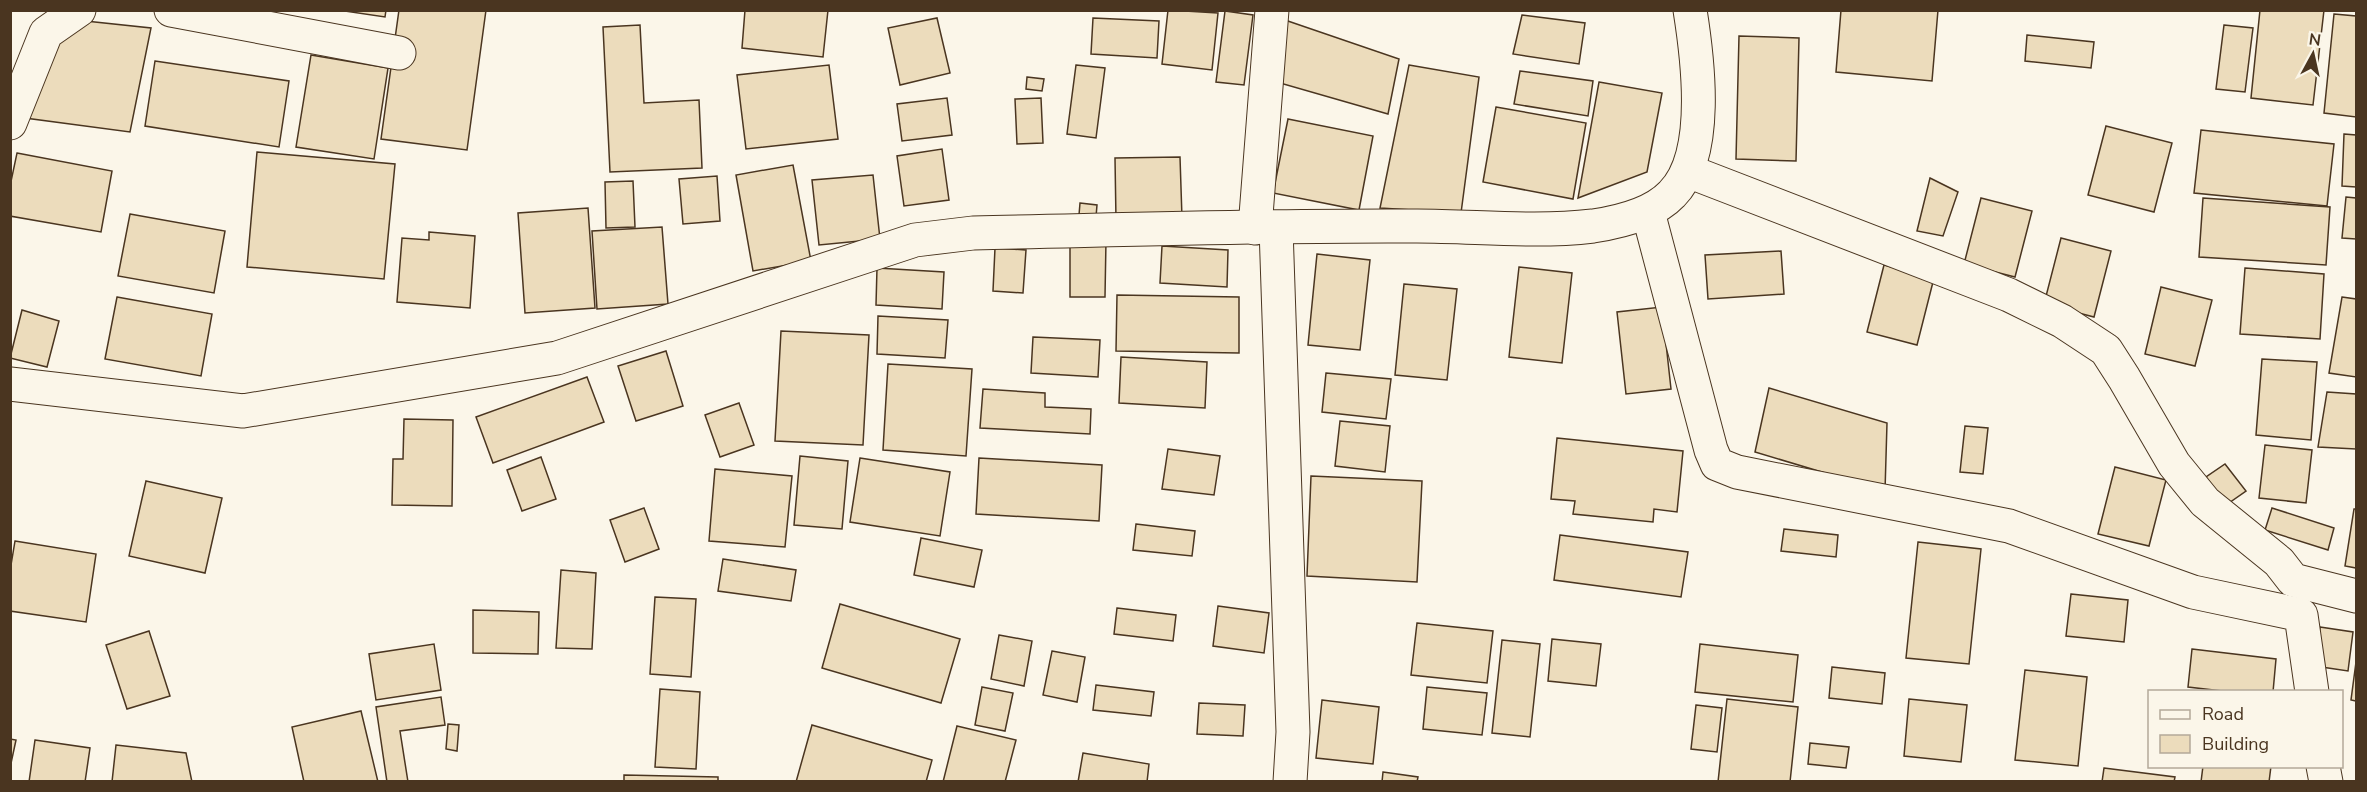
<svg xmlns="http://www.w3.org/2000/svg" width="2367" height="792" font-family="'Nunito Sans',sans-serif">
<rect width="100%" height="100%" fill="#fbf6e9"/>
<g fill="#ecdcbc" stroke="#4a3520" stroke-width="1.5">
<path d="M 338,10 L 386,10 L 385,17 Z"/>
<path d="M 399,10 L 486,10 L 467,150 L 381,139 Z"/>
<path d="M 745,10 L 828,10 L 823,57 L 742,48 Z"/>
<path d="M 1168,10 L 1218,13 L 1212,70 L 1162,64 Z"/>
<path d="M 1841,10 L 1938,10 L 1932,81 L 1836,72 Z"/>
<path d="M 2260,10 L 2324,10 L 2313,105 L 2251,98 Z"/>
<path d="M 1225,11 L 1253,15 L 1244,85 L 1216,82 Z"/>
<path d="M 2334,14 L 2356,16 L 2356,117 L 2324,113 Z"/>
<path d="M 1522,15 L 1585,23 L 1579,64 L 1513,54 Z"/>
<path d="M 937,18 L 950,73 L 900,85 L 888,28 Z"/>
<path d="M 1093,18 L 1159,21 L 1157,58 L 1091,54 Z"/>
<path d="M 1282,19 L 1399,59 L 1388,114 L 1273,81 Z"/>
<path d="M 76,20 L 151,28 L 130,132 L 10,116 L 10,109 Z"/>
<path d="M 640,25 L 644,103 L 699,100 L 702,168 L 610,172 L 603,27 Z"/>
<path d="M 2224,25 L 2253,28 L 2245,92 L 2216,89 Z"/>
<path d="M 2027,35 L 2094,42 L 2091,68 L 2025,61 Z"/>
<path d="M 1739,36 L 1799,38 L 1796,161 L 1736,159 Z"/>
<path d="M 311,55 L 388,68 L 374,159 L 296,147 Z"/>
<path d="M 155,61 L 289,81 L 279,147 L 145,126 Z"/>
<path d="M 829,65 L 838,139 L 746,149 L 737,75 Z"/>
<path d="M 1076,65 L 1105,68 L 1096,138 L 1067,134 Z"/>
<path d="M 1409,65 L 1479,77 L 1461,213 L 1380,208 Z"/>
<path d="M 1520,71 L 1593,81 L 1588,116 L 1514,104 Z"/>
<path d="M 1027,77 L 1044,79 L 1042,91 L 1026,89 Z"/>
<path d="M 1599,82 L 1662,93 L 1647,172 L 1578,198 Z"/>
<path d="M 947,98 L 952,135 L 902,141 L 897,104 Z"/>
<path d="M 1041,98 L 1043,143 L 1017,144 L 1015,99 Z"/>
<path d="M 1496,107 L 1586,123 L 1573,199 L 1483,182 Z"/>
<path d="M 1288,119 L 1373,136 L 1359,210 L 1273,193 Z"/>
<path d="M 2106,126 L 2172,143 L 2154,212 L 2088,195 Z"/>
<path d="M 2201,130 L 2334,144 L 2327,206 L 2194,193 Z"/>
<path d="M 2344,134 L 2356,135 L 2356,187 L 2342,186 Z"/>
<path d="M 942,149 L 949,200 L 904,206 L 897,156 Z"/>
<path d="M 257,152 L 395,164 L 384,279 L 247,267 Z"/>
<path d="M 17,153 L 112,171 L 101,232 L 10,216 L 10,186 Z"/>
<path d="M 1180,157 L 1182,218 L 1116,220 L 1115,158 Z"/>
<path d="M 793,165 L 811,261 L 753,271 L 736,175 Z"/>
<path d="M 873,175 L 880,239 L 819,245 L 812,180 Z"/>
<path d="M 717,176 L 720,221 L 683,224 L 679,179 Z"/>
<path d="M 1930,178 L 1958,192 L 1943,236 L 1917,231 Z"/>
<path d="M 633,181 L 635,227 L 606,228 L 605,182 Z"/>
<path d="M 2346,197 L 2356,198 L 2356,239 L 2342,238 Z"/>
<path d="M 1981,198 L 2032,211 L 2015,277 L 1964,264 Z"/>
<path d="M 2203,198 L 2330,207 L 2326,265 L 2199,257 Z"/>
<path d="M 1080,203 L 1097,205 L 1096,217 L 1079,215 Z"/>
<path d="M 588,208 L 595,308 L 525,313 L 518,213 Z"/>
<path d="M 130,214 L 225,231 L 214,293 L 118,276 Z"/>
<path d="M 662,227 L 668,304 L 597,309 L 592,231 Z"/>
<path d="M 429,232 L 475,236 L 470,308 L 397,302 L 402,238 L 429,240 Z"/>
<path d="M 2061,238 L 2111,251 L 2094,317 L 2044,304 Z"/>
<path d="M 1070,240 L 1106,240 L 1105,297 L 1070,297 Z"/>
<path d="M 1162,246 L 1228,250 L 1227,287 L 1160,283 Z"/>
<path d="M 995,248 L 1026,250 L 1023,293 L 993,291 Z"/>
<path d="M 1781,251 L 1784,294 L 1708,299 L 1705,255 Z"/>
<path d="M 1317,254 L 1370,260 L 1360,350 L 1308,345 Z"/>
<path d="M 1884,265 L 1934,278 L 1917,345 L 1867,332 Z"/>
<path d="M 1519,267 L 1572,273 L 1562,363 L 1509,357 Z"/>
<path d="M 877,268 L 944,272 L 942,309 L 876,305 Z"/>
<path d="M 2245,268 L 2324,274 L 2320,339 L 2240,334 Z"/>
<path d="M 1404,284 L 1457,289 L 1447,380 L 1395,375 Z"/>
<path d="M 2161,287 L 2212,300 L 2195,366 L 2145,354 Z"/>
<path d="M 1117,295 L 1239,297 L 1239,353 L 1116,351 Z"/>
<path d="M 117,297 L 212,314 L 201,376 L 105,359 Z"/>
<path d="M 2342,297 L 2356,299 L 2356,377 L 2329,373 Z"/>
<path d="M 1662,307 L 1671,389 L 1626,394 L 1617,312 Z"/>
<path d="M 22,310 L 59,321 L 47,367 L 10,358 Z"/>
<path d="M 878,316 L 948,320 L 945,358 L 877,354 Z"/>
<path d="M 781,331 L 869,335 L 863,445 L 775,441 Z"/>
<path d="M 1033,337 L 1100,340 L 1098,377 L 1031,373 Z"/>
<path d="M 666,351 L 683,406 L 636,421 L 618,366 Z"/>
<path d="M 1121,357 L 1207,362 L 1205,408 L 1119,403 Z"/>
<path d="M 2262,359 L 2317,362 L 2311,440 L 2256,435 Z"/>
<path d="M 888,364 L 972,369 L 966,456 L 883,450 Z"/>
<path d="M 1326,373 L 1391,379 L 1386,419 L 1322,412 Z"/>
<path d="M 587,377 L 604,422 L 493,463 L 476,417 Z"/>
<path d="M 1769,388 L 1887,423 L 1885,491 L 1755,452 Z"/>
<path d="M 983,389 L 1045,393 L 1045,407 L 1091,409 L 1090,434 L 980,428 Z"/>
<path d="M 2327,392 L 2356,394 L 2356,449 L 2318,447 Z"/>
<path d="M 739,403 L 754,445 L 720,457 L 705,415 Z"/>
<path d="M 404,419 L 453,420 L 452,506 L 392,505 L 393,459 L 403,459 Z"/>
<path d="M 1340,421 L 1390,426 L 1385,472 L 1335,466 Z"/>
<path d="M 1965,426 L 1988,428 L 1983,474 L 1960,472 Z"/>
<path d="M 1557,438 L 1683,451 L 1677,512 L 1654,509 L 1653,522 L 1573,514 L 1575,501 L 1551,499 Z"/>
<path d="M 2265,445 L 2312,450 L 2306,503 L 2259,498 Z"/>
<path d="M 1168,449 L 1220,456 L 1214,495 L 1162,489 Z"/>
<path d="M 800,456 L 848,461 L 842,529 L 794,525 Z"/>
<path d="M 541,457 L 556,499 L 522,511 L 507,470 Z"/>
<path d="M 860,458 L 950,472 L 940,536 L 850,522 Z"/>
<path d="M 979,458 L 1102,465 L 1099,521 L 976,514 Z"/>
<path d="M 2225,464 L 2246,491 L 2226,505 L 2206,477 Z"/>
<path d="M 2115,467 L 2166,480 L 2149,546 L 2098,534 Z"/>
<path d="M 715,469 L 792,476 L 785,547 L 709,541 Z"/>
<path d="M 1311,476 L 1422,481 L 1417,582 L 1307,576 Z"/>
<path d="M 146,481 L 222,498 L 205,573 L 129,556 Z"/>
<path d="M 644,508 L 659,549 L 625,562 L 610,520 Z"/>
<path d="M 2272,508 L 2334,528 L 2328,550 L 2265,530 Z"/>
<path d="M 2354,509 L 2356,509 L 2356,568 L 2345,566 Z"/>
<path d="M 1136,524 L 1195,531 L 1192,556 L 1133,550 Z"/>
<path d="M 1784,529 L 1838,535 L 1836,557 L 1781,551 Z"/>
<path d="M 1560,535 L 1688,552 L 1681,597 L 1554,580 Z"/>
<path d="M 921,538 L 982,550 L 974,587 L 914,575 Z"/>
<path d="M 15,541 L 96,554 L 86,622 L 10,611 L 10,571 Z"/>
<path d="M 1918,542 L 1981,549 L 1969,664 L 1906,658 Z"/>
<path d="M 723,559 L 796,570 L 791,601 L 718,591 Z"/>
<path d="M 561,570 L 596,573 L 592,649 L 556,648 Z"/>
<path d="M 2071,594 L 2128,600 L 2124,642 L 2066,636 Z"/>
<path d="M 655,597 L 696,599 L 691,677 L 650,674 Z"/>
<path d="M 840,604 L 960,639 L 941,703 L 822,668 Z"/>
<path d="M 1218,606 L 1269,613 L 1264,653 L 1213,646 Z"/>
<path d="M 1117,608 L 1176,615 L 1173,641 L 1114,634 Z"/>
<path d="M 473,610 L 539,612 L 538,654 L 473,653 Z"/>
<path d="M 1417,623 L 1493,631 L 1487,683 L 1411,675 Z"/>
<path d="M 2320,627 L 2353,632 L 2348,671 L 2315,666 Z"/>
<path d="M 149,631 L 170,696 L 127,709 L 106,645 Z"/>
<path d="M 999,635 L 1032,641 L 1024,686 L 991,679 Z"/>
<path d="M 1552,639 L 1601,644 L 1596,686 L 1548,681 Z"/>
<path d="M 1502,640 L 1540,644 L 1530,737 L 1492,733 Z"/>
<path d="M 434,644 L 441,690 L 376,700 L 369,654 Z"/>
<path d="M 1700,644 L 1798,655 L 1793,702 L 1695,692 Z"/>
<path d="M 2192,649 L 2276,659 L 2273,692 L 2231,692 L 2188,687 Z"/>
<path d="M 1052,651 L 1085,657 L 1077,702 L 1043,695 Z"/>
<path d="M 2356,662 L 2356,701 L 2351,700 Z"/>
<path d="M 1832,667 L 1885,673 L 1882,704 L 1829,698 Z"/>
<path d="M 2025,670 L 2087,677 L 2078,766 L 2015,760 Z"/>
<path d="M 1096,685 L 1154,692 L 1151,716 L 1093,710 Z"/>
<path d="M 982,687 L 1013,693 L 1005,731 L 975,725 Z"/>
<path d="M 1427,687 L 1487,693 L 1482,735 L 1423,729 Z"/>
<path d="M 660,689 L 700,692 L 696,769 L 655,767 Z"/>
<path d="M 441,697 L 445,725 L 400,731 L 408,782 L 387,782 L 376,707 Z"/>
<path d="M 1727,699 L 1798,707 L 1790,782 L 1718,782 Z"/>
<path d="M 1909,699 L 1967,705 L 1961,762 L 1904,756 Z"/>
<path d="M 1322,700 L 1379,707 L 1373,764 L 1316,758 Z"/>
<path d="M 1199,703 L 1245,705 L 1243,736 L 1197,734 Z"/>
<path d="M 1696,705 L 1722,708 L 1717,752 L 1691,749 Z"/>
<path d="M 361,711 L 378,782 L 304,782 L 292,727 Z"/>
<path d="M 448,724 L 459,725 L 457,751 L 446,749 Z"/>
<path d="M 812,725 L 932,760 L 926,782 L 796,782 Z"/>
<path d="M 957,726 L 1016,740 L 1005,782 L 943,782 Z"/>
<path d="M 10,739 L 16,740 L 10,768 Z"/>
<path d="M 35,740 L 90,748 L 85,782 L 29,782 Z"/>
<path d="M 1810,743 L 1849,747 L 1846,768 L 1808,764 Z"/>
<path d="M 116,745 L 186,753 L 192,782 L 112,782 Z"/>
<path d="M 1083,753 L 1149,764 L 1147,782 L 1078,782 Z"/>
<path d="M 2203,766 L 2271,766 L 2269,782 L 2201,782 Z"/>
<path d="M 2104,768 L 2175,777 L 2174,782 L 2102,782 Z"/>
<path d="M 1383,772 L 1418,777 L 1417,782 L 1382,782 Z"/>
<path d="M 624,775 L 718,777 L 718,782 L 624,782 Z"/>
</g>
<g fill="none" stroke-linecap="round" stroke-linejoin="round">
<g stroke="#4a3520" stroke-width="35">
<g id="minor">
<path d="M 171,10 L 399,53"/>
<path d="M 10,123 L 46,33 L 79,10"/>
<path d="M 1688,171 L 2009,295 L 2062,321 L 2106,350 L 2124,378 L 2174,464 L 2205,502 L 2279,562 L 2293,580 L 2356,596"/>
<path d="M 1648,212 L 1711,450 L 1717,464 L 1737,472 L 2009,526 L 2193,592 L 2301,615 L 2312,692"/>
<path d="M 1255,228 L 1272,10"/>
<path d="M 1276,228 L 1293,732 L 1290,782"/>
<path d="M 10,384 L 243,411 L 557,358 L 915,240 L 973,233 C 1121,230 1269,225 1417,226 C 1476,226 1534,233 1593,226 C 1620,222 1653,214 1672,194 C 1710,156 1698,60 1690,10"/>
<path d="M 2323,766 L 2326,782"/>
</g>
</g>
<use href="#minor" stroke="#fbf6e9" stroke-width="33"/>
</g>
<rect width="2367" height="792" fill="none" stroke="#4a3520" stroke-width="24"/>
<rect x="2148" y="690" width="195" height="78" fill="#fbf6e9" stroke="#b4a999" stroke-width="1.5"/>
<rect x="2160" y="710" width="30" height="9" fill="#fbf6e9" stroke="#b4a999" stroke-width="1.5"/>
<text x="2202" y="720" font-size="18" fill="#4a3520">Road</text>
<rect x="2160" y="735" width="30" height="18" fill="#ecdcbc" stroke="#b4a999" stroke-width="1.5"/>
<text x="2202" y="750" font-size="18" fill="#4a3520">Building</text>
<g transform="translate(2313 54) rotate(8)" stroke="#fbf6e9" stroke-width="4.5" paint-order="stroke">
<path d="M0-4.5L10 22L0 15L-10 22Z" fill="#4a3520"/>
<text y="-9" font-size="16" font-weight="bold" text-anchor="middle" fill="#4a3520">N</text>
</g>
</svg>
